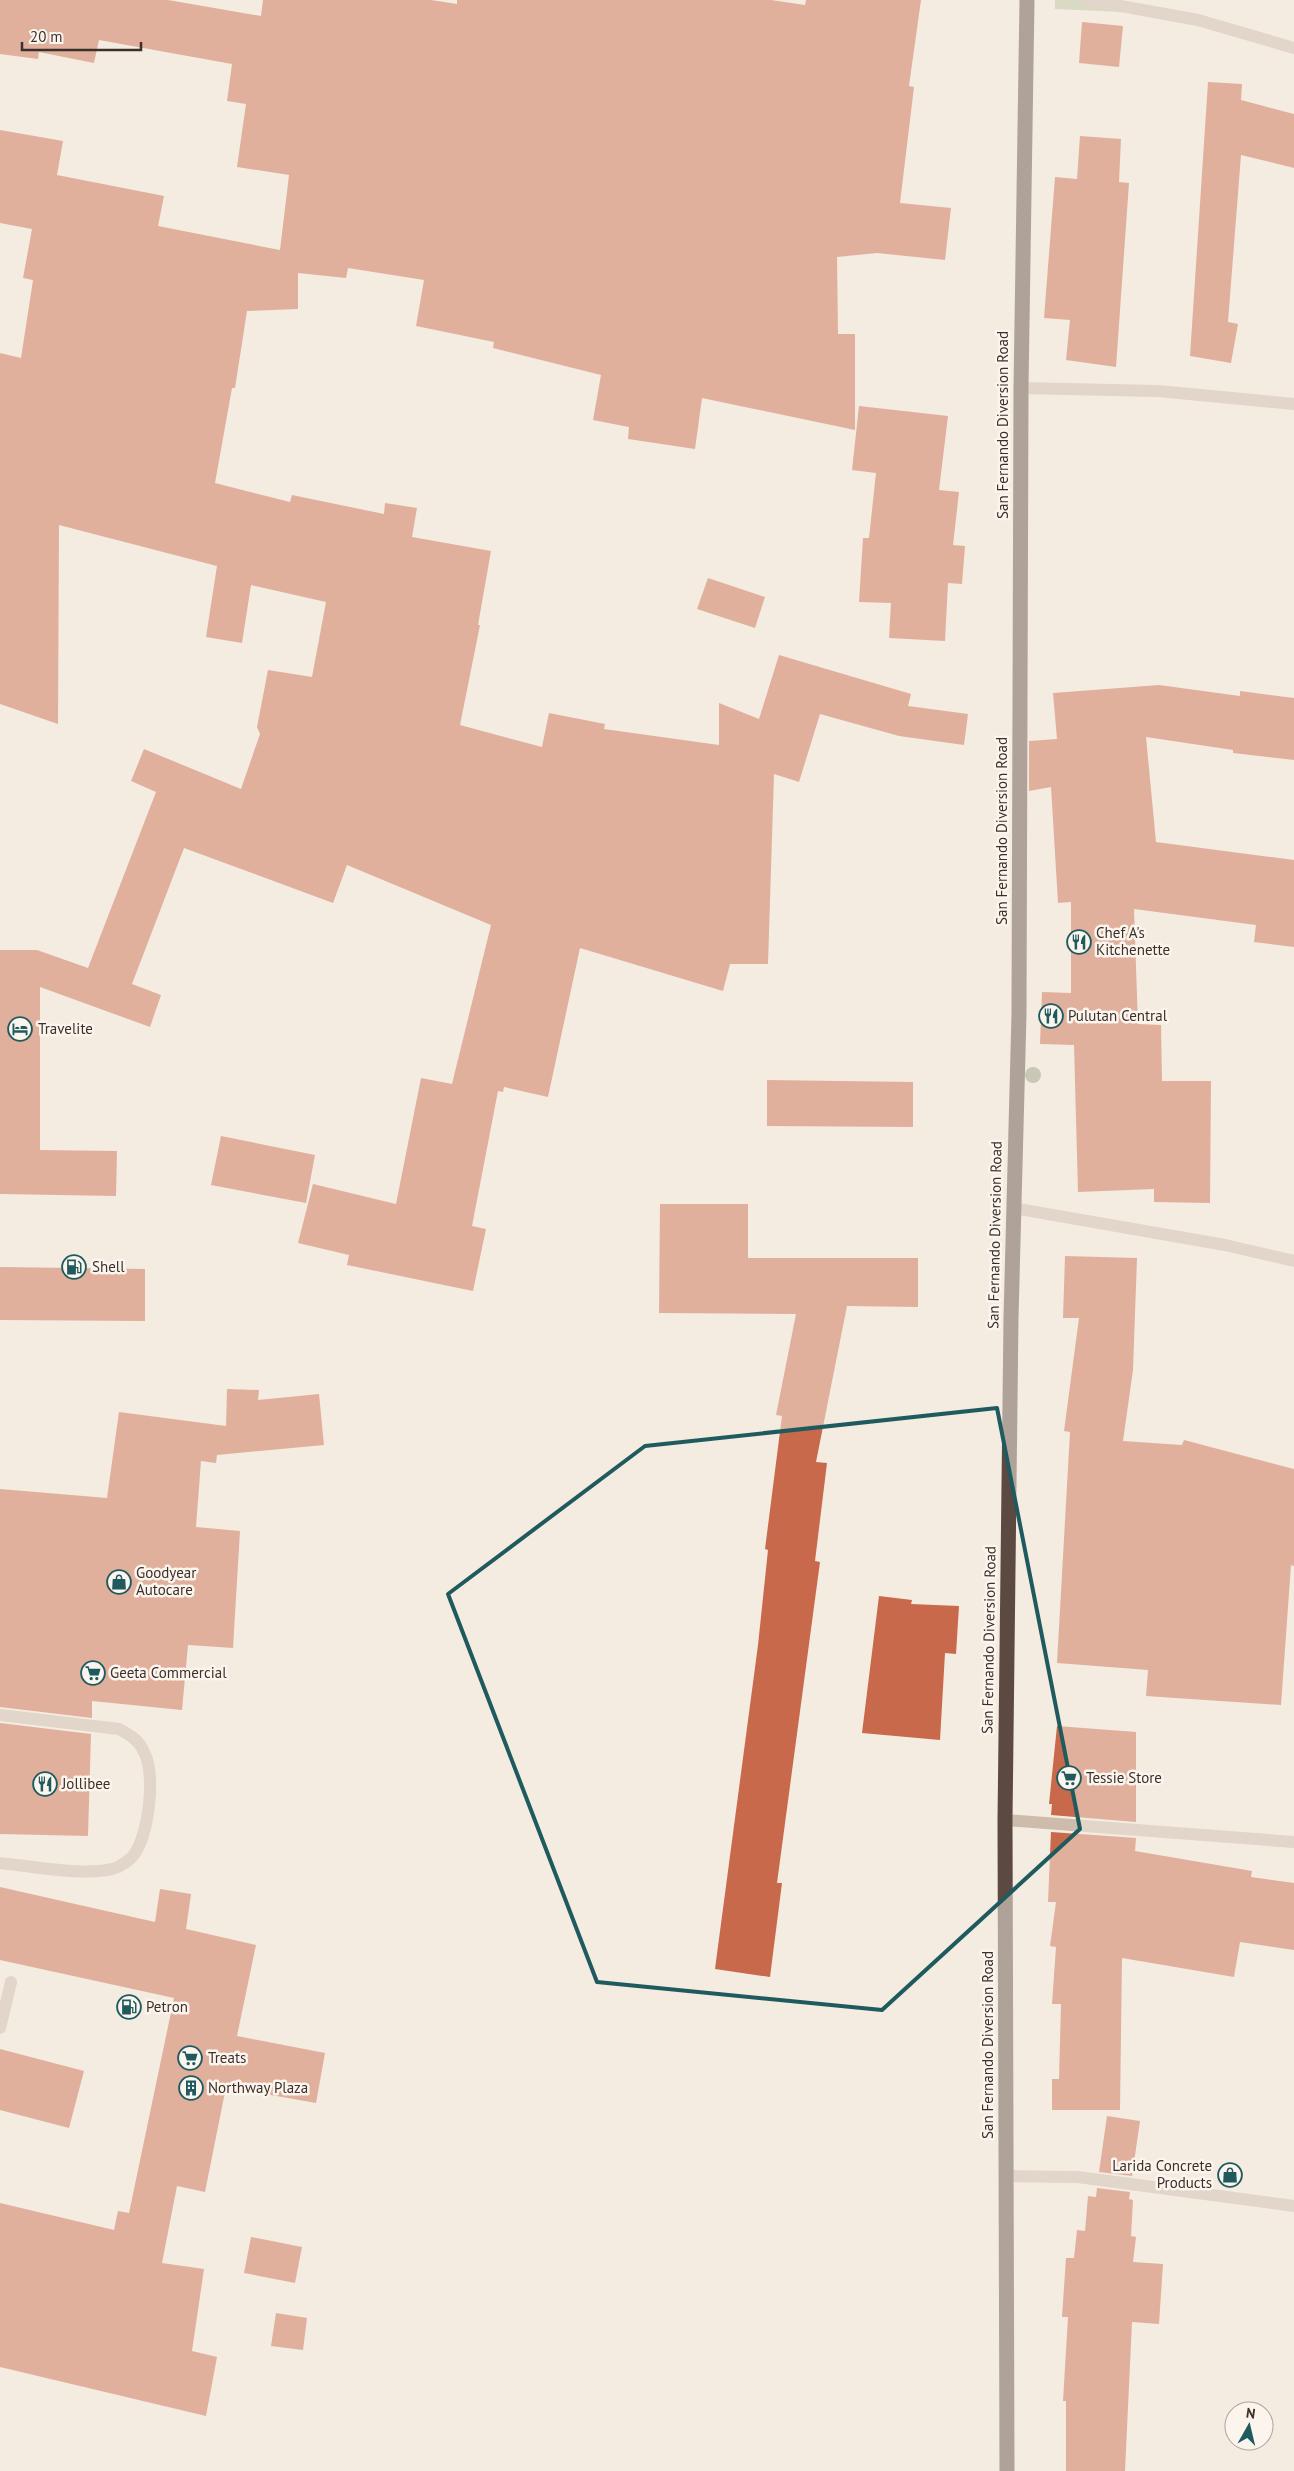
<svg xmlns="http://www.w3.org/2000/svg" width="1294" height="2471" font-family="'PT Sans',sans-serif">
<rect width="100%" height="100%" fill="#f4ebe1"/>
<path fill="#b8c4a0" d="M 1055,0 L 1123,0 L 1123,12 L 1055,9 Z"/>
<g fill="#c8694b">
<path d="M 0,0 L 168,0 L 261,16 L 263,0 L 431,0 L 457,4 L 457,0 L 771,0 L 805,5 L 806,0 L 921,0 L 909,86 L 914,87 L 900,203 L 951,208 L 945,260 L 877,253 L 837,257 L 838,334 L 855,334 L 855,430 L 702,398 L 695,449 L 628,439 L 629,427 L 593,420 L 601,375 L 493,348 L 494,342 L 416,326 L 424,280 L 348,268 L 346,278 L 298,273 L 298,309 L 247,311 L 235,388 L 232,388 L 215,483 L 290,502 L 292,495 L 384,514 L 385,503 L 417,508 L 412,537 L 491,551 L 478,625 L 480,625 L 460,725 L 542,747 L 549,713 L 605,724 L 604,729 L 719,745 L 719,703 L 759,719 L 779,655 L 911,694 L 908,706 L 968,714 L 964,745 L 899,736 L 820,714 L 799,782 L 774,774 L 768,964 L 730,964 L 723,991 L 580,948 L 548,1097 L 504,1087 L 503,1092 L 498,1091 L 472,1226 L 486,1229 L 473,1291 L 347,1265 L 349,1255 L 298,1243 L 313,1184 L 396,1204 L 421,1078 L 452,1084 L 491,925 L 347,865 L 333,903 L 184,848 L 132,984 L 161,995 L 150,1027 L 40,987 L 40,1150 L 117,1151 L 116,1196 L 0,1194 L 0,950 L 37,950 L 88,968 L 156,792 L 131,781 L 144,749 L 241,789 L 260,734 L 257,727 L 268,670 L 312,677 L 326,602 L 251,585 L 242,643 L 206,637 L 217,566 L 59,525 L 58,724 L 0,704 L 0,353 L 21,358 L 33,280 L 23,278 L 32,229 L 0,223 L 0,130 L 63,141 L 57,175 L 164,196 L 158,226 L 280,250 L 289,175 L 237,167 L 246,104 L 227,101 L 232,64 L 99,40 L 94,63 L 39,52 L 38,59 L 0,54 Z"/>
<path d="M 1082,22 L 1123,26 L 1119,67 L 1079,63 Z"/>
<path d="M 1208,82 L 1242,84 L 1241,100 L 1294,114 L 1294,168 L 1241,155 L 1228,322 L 1238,324 L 1231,363 L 1190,356 Z"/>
<path d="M 1080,136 L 1121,139 L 1119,182 L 1129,183 L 1116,367 L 1066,360 L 1070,320 L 1044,318 L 1055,177 L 1077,179 Z"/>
<path d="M 859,406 L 948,416 L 939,490 L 959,492 L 953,545 L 965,546 L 962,584 L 948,583 L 945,641 L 889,638 L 891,603 L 859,602 L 863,538 L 869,538 L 876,473 L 852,470 Z"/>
<path d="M 708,578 L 765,597 L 755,628 L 697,609 Z"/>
<path d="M 1159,685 L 1240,696 L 1240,691 L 1294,698 L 1294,760 L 1233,753 L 1233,750 L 1146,737 L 1156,842 L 1294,860 L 1294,947 L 1254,942 L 1256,925 L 1134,909 L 1138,1024 L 1161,1025 L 1162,1081 L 1211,1081 L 1210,1203 L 1154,1202 L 1154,1189 L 1078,1192 L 1074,1045 L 1040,1044 L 1042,992 L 1071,993 L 1071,902 L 1058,903 L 1051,787 L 1029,791 L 1029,741 L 1057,739 L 1053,693 Z"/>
<path d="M 767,1080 L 913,1082 L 913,1127 L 767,1126 Z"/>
<path d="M 221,1136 L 315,1155 L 306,1203 L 211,1185 Z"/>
<path d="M 660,1204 L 748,1204 L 748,1258 L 918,1258 L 918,1307 L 847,1306 L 816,1462 L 827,1463 L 815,1561 L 820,1562 L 777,1883 L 782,1883 L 770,1977 L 715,1969 L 758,1645 L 768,1550 L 765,1549 L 782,1416 L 776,1415 L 796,1314 L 659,1313 Z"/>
<path d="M 1065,1256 L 1137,1258 L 1133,1370 L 1123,1441 L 1182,1445 L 1184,1440 L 1294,1469 L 1294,1566 L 1291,1565 L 1281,1705 L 1146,1696 L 1148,1670 L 1057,1663 L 1070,1432 L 1064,1431 L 1079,1318 L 1063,1318 Z"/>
<path d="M 0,1267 L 145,1269 L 145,1321 L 0,1320 Z"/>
<path d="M 227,1389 L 259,1390 L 258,1400 L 319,1394 L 324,1445 L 217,1455 L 216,1463 L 201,1461 L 196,1527 L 240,1531 L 233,1648 L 188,1645 L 182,1710 L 92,1701 L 92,1718 L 0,1707 L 0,1489 L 107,1498 L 119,1412 L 226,1426 Z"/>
<path d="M 879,1596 L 912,1600 L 911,1604 L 959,1606 L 956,1654 L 945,1653 L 940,1740 L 862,1733 Z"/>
<path d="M 0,1723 L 91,1734 L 88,1836 L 0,1834 Z"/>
<path d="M 1057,1726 L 1136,1732 L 1136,1822 L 1051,1815 L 1052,1804 L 1049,1804 Z"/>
<path d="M 1051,1832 L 1136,1838 L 1135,1851 L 1252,1871 L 1251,1877 L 1294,1883 L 1294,1950 L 1240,1942 L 1234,1977 L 1122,1958 L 1120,2110 L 1052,2110 L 1052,2079 L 1059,2079 L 1061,2004 L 1052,2004 L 1056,1947 L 1050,1946 L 1056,1902 L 1048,1902 Z"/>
<path d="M 0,1887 L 155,1922 L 160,1889 L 191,1894 L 186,1929 L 256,1945 L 237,2036 L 325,2053 L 316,2103 L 226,2087 L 205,2192 L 177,2186 L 162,2263 L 204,2269 L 192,2351 L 217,2357 L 206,2416 L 0,2367 L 0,2203 L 114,2230 L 118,2211 L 129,2213 L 174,1998 L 0,1960 Z"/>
<path d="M 0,2049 L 84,2071 L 69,2128 L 0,2110 Z"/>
<path d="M 1107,2116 L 1140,2121 L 1132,2176 L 1099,2172 Z"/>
<path d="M 1097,2188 L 1130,2192 L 1129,2199 L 1133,2200 L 1131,2236 L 1136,2237 L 1133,2262 L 1163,2264 L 1159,2324 L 1132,2322 L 1125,2471 L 1066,2471 L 1066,2401 L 1063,2401 L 1068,2317 L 1062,2317 L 1066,2258 L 1074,2258 L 1077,2230 L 1085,2231 L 1088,2196 L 1096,2197 Z"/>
<path d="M 251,2237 L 302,2247 L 295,2283 L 244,2273 Z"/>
<path d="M 276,2313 L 307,2318 L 303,2350 L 271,2346 Z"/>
</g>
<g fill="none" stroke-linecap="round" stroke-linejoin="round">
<g stroke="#cdbbac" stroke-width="12">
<path d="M 0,1715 L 119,1729 C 130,1735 139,1740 144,1752 C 156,1775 149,1835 133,1856 C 130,1860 123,1864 118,1867 C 93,1878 29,1866 0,1863"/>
<path d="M 0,2028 L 11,1982"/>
<path d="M 1006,2176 L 1078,2177 L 1294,2206"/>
</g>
<g stroke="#cdbbac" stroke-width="12">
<path d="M 1088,0 L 1198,20 L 1294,48"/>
<path d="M 1021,388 L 1158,391 L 1294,404"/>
<path d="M 1013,1208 L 1225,1245 L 1294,1261"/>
<path d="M 1005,1820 L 1294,1842"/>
</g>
<path stroke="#5c4a42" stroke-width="15" d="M 1007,2471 L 1005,1820 L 1011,1318 L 1019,1014 L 1021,388 L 1027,0"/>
</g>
<circle fill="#969b7f" cx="1033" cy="1075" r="8"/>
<path d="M0 0H1294V2471H0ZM 997,1408 L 1080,1829 L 882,2010 L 597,1982 L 448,1594 L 645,1446 Z" fill="#f4ebe1" fill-opacity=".55" fill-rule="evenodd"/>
<path fill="none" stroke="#1f5a5e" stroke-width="4" stroke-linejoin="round" d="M 997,1408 L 1080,1829 L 882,2010 L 597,1982 L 448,1594 L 645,1446 Z"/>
<defs>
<g id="restaurant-ring" transform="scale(1.25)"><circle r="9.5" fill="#fbf5ee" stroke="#1f5a5e" stroke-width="1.5"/><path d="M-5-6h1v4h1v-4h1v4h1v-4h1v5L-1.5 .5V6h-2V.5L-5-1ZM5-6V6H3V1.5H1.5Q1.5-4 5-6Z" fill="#1f5a5e"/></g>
<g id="hotel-ring" transform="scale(1.25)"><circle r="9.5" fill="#fbf5ee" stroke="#1f5a5e" stroke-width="1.5"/><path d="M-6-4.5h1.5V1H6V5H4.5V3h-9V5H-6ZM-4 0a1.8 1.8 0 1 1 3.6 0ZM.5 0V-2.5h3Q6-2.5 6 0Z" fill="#1f5a5e"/></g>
<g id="fuel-ring" transform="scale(1.25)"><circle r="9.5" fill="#fbf5ee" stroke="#1f5a5e" stroke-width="1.5"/><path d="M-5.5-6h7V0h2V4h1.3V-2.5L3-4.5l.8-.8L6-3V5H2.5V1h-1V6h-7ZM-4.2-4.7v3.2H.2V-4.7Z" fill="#1f5a5e"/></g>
<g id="shop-ring" transform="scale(1.25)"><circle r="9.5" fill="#fbf5ee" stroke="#1f5a5e" stroke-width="1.5"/><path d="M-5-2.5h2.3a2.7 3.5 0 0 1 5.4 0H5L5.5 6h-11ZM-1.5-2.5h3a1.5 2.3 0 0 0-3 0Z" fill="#1f5a5e"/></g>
<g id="supermarket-ring" transform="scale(1.25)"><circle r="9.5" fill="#fbf5ee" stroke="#1f5a5e" stroke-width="1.5"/><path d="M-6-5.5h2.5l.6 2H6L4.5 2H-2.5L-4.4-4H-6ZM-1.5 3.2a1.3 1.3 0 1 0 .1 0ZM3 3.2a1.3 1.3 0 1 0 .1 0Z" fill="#1f5a5e"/></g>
<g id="building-ring" transform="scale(1.25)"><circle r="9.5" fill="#fbf5ee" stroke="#1f5a5e" stroke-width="1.5"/><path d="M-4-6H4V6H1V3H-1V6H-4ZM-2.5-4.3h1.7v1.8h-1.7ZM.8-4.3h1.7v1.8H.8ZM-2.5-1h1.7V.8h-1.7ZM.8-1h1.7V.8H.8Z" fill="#1f5a5e"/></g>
</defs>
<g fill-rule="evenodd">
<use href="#restaurant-ring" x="1079" y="942"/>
<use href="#restaurant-ring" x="1051" y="1016"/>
<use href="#hotel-ring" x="20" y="1029"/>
<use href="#fuel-ring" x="74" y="1267"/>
<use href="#shop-ring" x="119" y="1582"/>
<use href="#supermarket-ring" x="93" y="1673"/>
<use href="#supermarket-ring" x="1069" y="1778"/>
<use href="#restaurant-ring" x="45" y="1784"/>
<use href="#fuel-ring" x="129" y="2007"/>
<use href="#supermarket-ring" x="190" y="2058"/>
<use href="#building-ring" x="191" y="2088"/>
<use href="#shop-ring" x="1230" y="2175"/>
</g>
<g text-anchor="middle" stroke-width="5" stroke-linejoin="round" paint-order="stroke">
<g font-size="15" fill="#3b302b" stroke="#fbf5ee">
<text transform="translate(1003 425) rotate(-90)" y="5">San Fernando Diversion Road</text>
<text transform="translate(1002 831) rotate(-90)" y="5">San Fernando Diversion Road</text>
<text transform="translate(995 1235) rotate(-89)" y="5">San Fernando Diversion Road</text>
<text transform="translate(989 1640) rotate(-89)" y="5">San Fernando Diversion Road</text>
<text transform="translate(988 2045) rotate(-90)" y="5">San Fernando Diversion Road</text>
</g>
<g font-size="15" fill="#3b302b" stroke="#fbf5ee" text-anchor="start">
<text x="1096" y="938">Chef A's<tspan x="1096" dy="17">Kitchenette</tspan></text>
<text x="1068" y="1021">Pulutan Central</text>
<text x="38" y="1034">Travelite</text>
<text x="92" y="1272">Shell</text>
<text x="136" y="1578">Goodyear<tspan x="136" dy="17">Autocare</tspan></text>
<text x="110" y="1678">Geeta Commercial</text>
<text x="1086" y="1783">Tessie Store</text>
<text x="62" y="1789">Jollibee</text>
<text x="146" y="2012">Petron</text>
<text x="208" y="2063">Treats</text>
<text x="208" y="2093">Northway Plaza</text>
<text x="1212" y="2171" text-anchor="end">Larida Concrete<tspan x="1212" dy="17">Products</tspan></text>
</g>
</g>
<g transform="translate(1249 2426) rotate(8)"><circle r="24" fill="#fbf5ee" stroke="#aea6a0"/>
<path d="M0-4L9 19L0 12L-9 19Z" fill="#1f5a5e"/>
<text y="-8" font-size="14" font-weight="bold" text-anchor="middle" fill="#3b302b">N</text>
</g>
<path d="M22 42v8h119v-8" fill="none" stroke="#3b302b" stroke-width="2.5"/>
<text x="30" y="42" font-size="15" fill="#3b302b" stroke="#fbf5ee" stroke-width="4" paint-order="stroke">20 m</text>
</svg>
